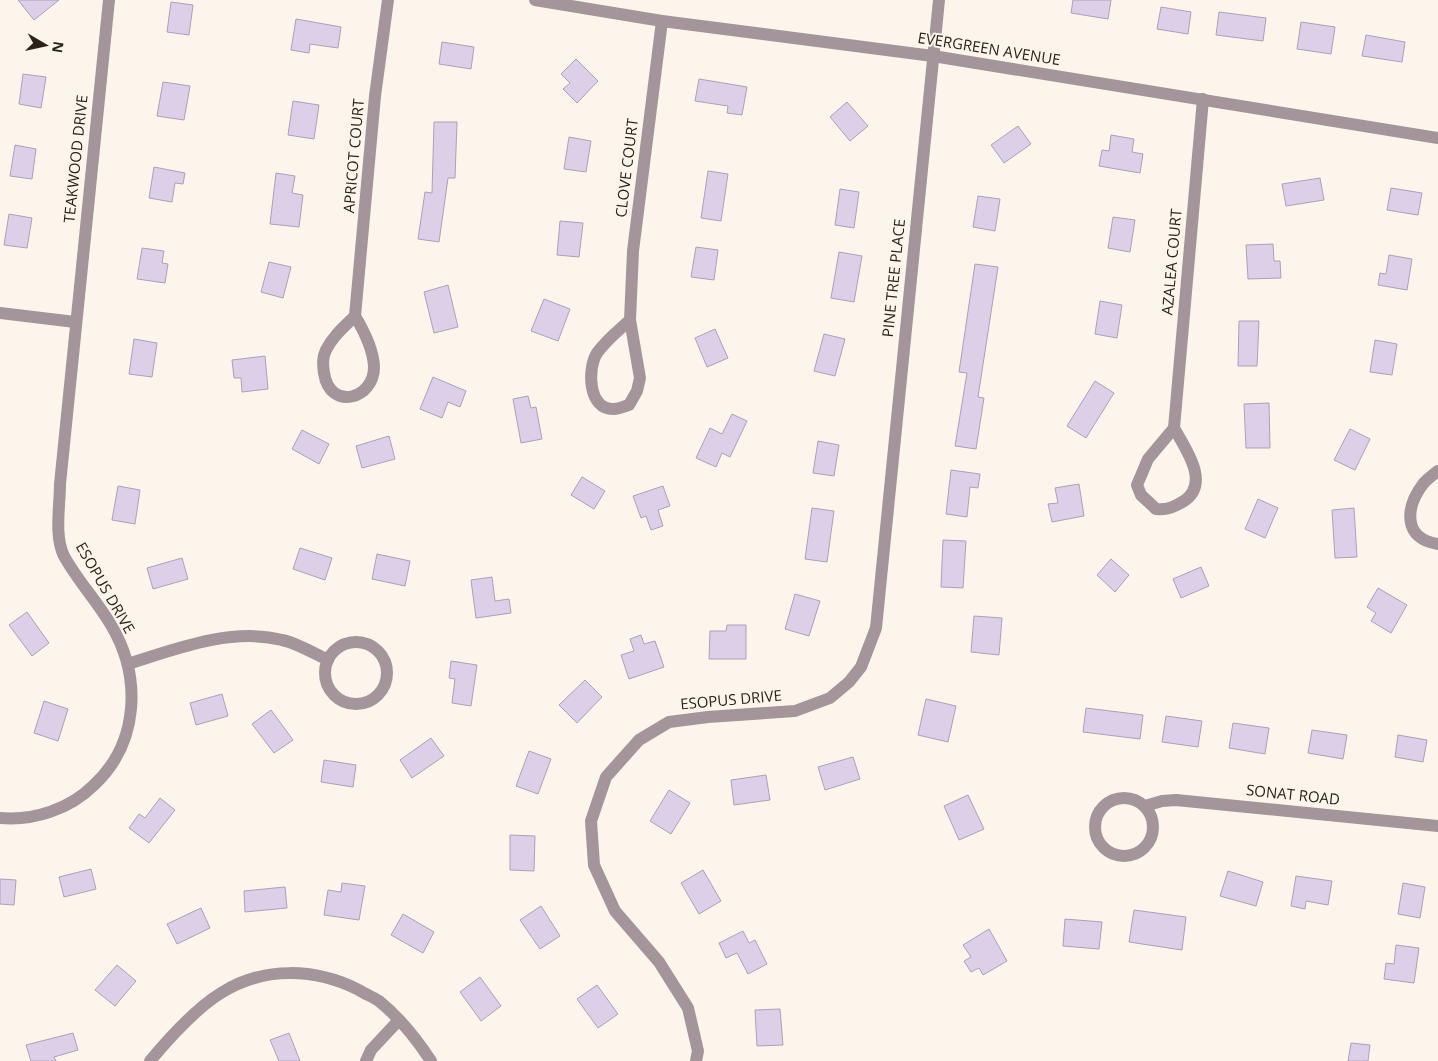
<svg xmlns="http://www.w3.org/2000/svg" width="1438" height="1061" font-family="'Open Sans',sans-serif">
<rect width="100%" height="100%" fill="#fcf5eb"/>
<g fill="#decfe9" stroke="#ae9fb8">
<path d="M 18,0 L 59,0 L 34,20 Z"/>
<path d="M 1073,0 L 1111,0 L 1108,19 L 1071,13 Z"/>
<path d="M 171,2 L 193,5 L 189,35 L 167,32 Z"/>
<path d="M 1161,7 L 1191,12 L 1188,34 L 1157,29 Z"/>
<path d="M 1219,12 L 1266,18 L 1263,41 L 1216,35 Z"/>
<path d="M 296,19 L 341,27 L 338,48 L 310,44 L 309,53 L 291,50 Z"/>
<path d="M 1301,22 L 1335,27 L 1331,54 L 1297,49 Z"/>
<path d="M 1366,35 L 1405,42 L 1402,62 L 1362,56 Z"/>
<path d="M 442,42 L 474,47 L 471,69 L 439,64 Z"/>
<path d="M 576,59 L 598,81 L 577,103 L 563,89 L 570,83 L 561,74 Z"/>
<path d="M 23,74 L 46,77 L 41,108 L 19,104 Z"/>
<path d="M 699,79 L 747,87 L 742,115 L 727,113 L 728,106 L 695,101 Z"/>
<path d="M 163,82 L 190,86 L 184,120 L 157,116 Z"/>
<path d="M 293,101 L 319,105 L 314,139 L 288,135 Z"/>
<path d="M 847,102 L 868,126 L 850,141 L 830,117 Z"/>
<path d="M 434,122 L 457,122 L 455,178 L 448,178 L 439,242 L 418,239 L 425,192 L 432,193 Z"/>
<path d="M 1018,126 L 1031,144 L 1004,163 L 991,145 Z"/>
<path d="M 1111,135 L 1134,139 L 1132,152 L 1143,154 L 1140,173 L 1099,166 L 1102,150 L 1109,151 Z"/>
<path d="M 569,137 L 591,141 L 586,172 L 564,169 Z"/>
<path d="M 15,145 L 36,149 L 32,179 L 10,176 Z"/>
<path d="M 154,167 L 185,173 L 183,184 L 175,183 L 172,202 L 149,198 Z"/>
<path d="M 708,171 L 728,174 L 721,221 L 701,218 Z"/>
<path d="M 276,173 L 295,176 L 292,193 L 303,195 L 299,227 L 270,224 Z"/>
<path d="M 1320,178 L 1324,200 L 1286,206 L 1282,184 Z"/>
<path d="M 1391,188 L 1422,193 L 1418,215 L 1387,210 Z"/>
<path d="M 840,189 L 859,192 L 854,228 L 835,225 Z"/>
<path d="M 978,196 L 1000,199 L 995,231 L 973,227 Z"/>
<path d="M 9,214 L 32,218 L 27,248 L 4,245 Z"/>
<path d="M 1113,217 L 1135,220 L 1130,252 L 1108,248 Z"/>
<path d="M 560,221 L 583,223 L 579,257 L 557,255 Z"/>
<path d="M 1273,244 L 1274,261 L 1280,261 L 1281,278 L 1248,279 L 1246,245 Z"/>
<path d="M 696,247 L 718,250 L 714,280 L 691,277 Z"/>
<path d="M 142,248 L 164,251 L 162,263 L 168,264 L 165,283 L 137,279 Z"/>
<path d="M 839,252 L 862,256 L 854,302 L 831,298 Z"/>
<path d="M 1389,255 L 1412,259 L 1407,290 L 1378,285 L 1380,273 L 1386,274 Z"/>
<path d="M 269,262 L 291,267 L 283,298 L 261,292 Z"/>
<path d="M 975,264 L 998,267 L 978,397 L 984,398 L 976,449 L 955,446 L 967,373 L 959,372 Z"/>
<path d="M 448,285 L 458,327 L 434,333 L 424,292 Z"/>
<path d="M 544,299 L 570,309 L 558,341 L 531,331 Z"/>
<path d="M 1100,301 L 1122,305 L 1117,338 L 1095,334 Z"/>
<path d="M 1239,321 L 1259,321 L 1257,366 L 1238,366 Z"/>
<path d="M 715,329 L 728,358 L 707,367 L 695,338 Z"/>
<path d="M 824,334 L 845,339 L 835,376 L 814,371 Z"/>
<path d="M 134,339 L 157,343 L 152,377 L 129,374 Z"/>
<path d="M 1375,340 L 1397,344 L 1392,375 L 1370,372 Z"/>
<path d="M 265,356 L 268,389 L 242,392 L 241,378 L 234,378 L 232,360 Z"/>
<path d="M 433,377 L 466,391 L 460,407 L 448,402 L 442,418 L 420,409 Z"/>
<path d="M 1095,381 L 1114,393 L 1086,438 L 1067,426 Z"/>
<path d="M 528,396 L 531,408 L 536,407 L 542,439 L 521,443 L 513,399 Z"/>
<path d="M 1269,403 L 1270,448 L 1246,448 L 1244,404 Z"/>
<path d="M 732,414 L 747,421 L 730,457 L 722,453 L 716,467 L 696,458 L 710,428 L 722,434 Z"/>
<path d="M 1350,429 L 1370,439 L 1355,470 L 1334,460 Z"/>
<path d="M 302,430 L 329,444 L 319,464 L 292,449 Z"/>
<path d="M 389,436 L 395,459 L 362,468 L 356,446 Z"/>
<path d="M 818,441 L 839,445 L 834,476 L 813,473 Z"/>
<path d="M 951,470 L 980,474 L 978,488 L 970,487 L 967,517 L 946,514 Z"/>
<path d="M 582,477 L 605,491 L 594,509 L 571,495 Z"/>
<path d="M 1079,484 L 1084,516 L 1052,522 L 1048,504 L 1058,503 L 1055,488 Z"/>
<path d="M 118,486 L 140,490 L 135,524 L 112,520 Z"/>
<path d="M 663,486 L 670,506 L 658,510 L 663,526 L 651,530 L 646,516 L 641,518 L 633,496 Z"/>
<path d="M 1258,499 L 1278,508 L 1265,538 L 1245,529 Z"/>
<path d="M 812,508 L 834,511 L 827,562 L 805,559 Z"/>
<path d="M 1354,508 L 1357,557 L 1335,558 L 1332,510 Z"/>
<path d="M 943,540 L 966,541 L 963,588 L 941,587 Z"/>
<path d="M 300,548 L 332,558 L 325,580 L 293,569 Z"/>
<path d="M 377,554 L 410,561 L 405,586 L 372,579 Z"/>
<path d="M 182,558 L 188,579 L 153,589 L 147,568 Z"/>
<path d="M 1111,559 L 1129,575 L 1115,592 L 1097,575 Z"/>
<path d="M 1201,567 L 1209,586 L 1181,598 L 1173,579 Z"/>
<path d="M 492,577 L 495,601 L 509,599 L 511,613 L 476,618 L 471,580 Z"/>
<path d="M 1378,588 L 1407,605 L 1391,633 L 1371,621 L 1376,613 L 1367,607 Z"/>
<path d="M 795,594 L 820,601 L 809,636 L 785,629 Z"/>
<path d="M 27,612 L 49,643 L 32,656 L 9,625 Z"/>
<path d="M 974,616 L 1002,618 L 999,655 L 971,652 Z"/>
<path d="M 727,625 L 746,625 L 746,659 L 709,659 L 710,631 L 726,631 Z"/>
<path d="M 641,635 L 644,644 L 655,641 L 664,667 L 629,679 L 621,655 L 634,651 L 630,639 Z"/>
<path d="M 451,661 L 477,665 L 471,706 L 452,703 L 455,679 L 449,678 Z"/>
<path d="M 585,680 L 602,697 L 577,723 L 559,705 Z"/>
<path d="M 222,694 L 228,716 L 196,725 L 190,703 Z"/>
<path d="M 926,699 L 956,706 L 948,742 L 918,735 Z"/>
<path d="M 44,701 L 68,709 L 58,741 L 34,733 Z"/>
<path d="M 1086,708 L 1143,715 L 1140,739 L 1083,732 Z"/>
<path d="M 271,710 L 293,740 L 274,753 L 252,724 Z"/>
<path d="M 1166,716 L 1202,721 L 1198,747 L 1162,742 Z"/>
<path d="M 1233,723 L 1269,728 L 1265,754 L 1229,748 Z"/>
<path d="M 1312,730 L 1347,735 L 1343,759 L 1308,753 Z"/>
<path d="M 1398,735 L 1427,740 L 1423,762 L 1395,757 Z"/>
<path d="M 431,738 L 444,756 L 412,778 L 400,760 Z"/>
<path d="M 529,751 L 551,759 L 538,794 L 516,786 Z"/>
<path d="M 853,757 L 860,779 L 825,790 L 818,767 Z"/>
<path d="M 324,760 L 356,765 L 353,787 L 321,782 Z"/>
<path d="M 766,775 L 770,800 L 734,805 L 731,780 Z"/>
<path d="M 669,790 L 690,803 L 671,834 L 650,821 Z"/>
<path d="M 968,795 L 984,829 L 959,840 L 944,806 Z"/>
<path d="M 160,798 L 175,810 L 149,843 L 129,828 L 139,814 L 145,818 Z"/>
<path d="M 510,835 L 535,836 L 534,871 L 510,870 Z"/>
<path d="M 91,869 L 96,889 L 64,897 L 59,877 Z"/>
<path d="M 703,870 L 721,901 L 699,914 L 681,883 Z"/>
<path d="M 1228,871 L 1263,882 L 1256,906 L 1220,896 Z"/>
<path d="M 1296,876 L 1332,881 L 1328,905 L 1306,901 L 1305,909 L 1291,906 Z"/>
<path d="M 0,879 L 16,880 L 14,905 L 0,904 Z"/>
<path d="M 342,883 L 365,886 L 359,920 L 324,915 L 328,890 L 341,892 Z"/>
<path d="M 1403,883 L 1425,887 L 1420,918 L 1398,914 Z"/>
<path d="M 285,887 L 287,908 L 245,912 L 244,891 Z"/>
<path d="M 541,906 L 560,936 L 540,949 L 520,920 Z"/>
<path d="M 201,908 L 210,928 L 177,944 L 167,924 Z"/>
<path d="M 1134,910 L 1186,917 L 1182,950 L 1129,942 Z"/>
<path d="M 403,914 L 434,932 L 423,953 L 391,935 Z"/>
<path d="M 1065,919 L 1102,922 L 1099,949 L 1063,946 Z"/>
<path d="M 989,929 L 1007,961 L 983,975 L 979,968 L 971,972 L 964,961 L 971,957 L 963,945 Z"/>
<path d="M 743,931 L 749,943 L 755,940 L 767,964 L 748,974 L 737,953 L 726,958 L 719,943 Z"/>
<path d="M 1396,945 L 1419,948 L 1414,983 L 1384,979 L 1386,963 L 1394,964 Z"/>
<path d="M 117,965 L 136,981 L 115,1006 L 95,990 Z"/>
<path d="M 480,977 L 501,1006 L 481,1021 L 460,992 Z"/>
<path d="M 597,985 L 618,1014 L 598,1028 L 577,999 Z"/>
<path d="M 780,1009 L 783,1045 L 757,1046 L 755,1010 Z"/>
<path d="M 73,1033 L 78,1050 L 54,1057 L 56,1061 L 31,1061 L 26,1045 Z"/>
<path d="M 289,1033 L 300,1061 L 279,1061 L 270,1040 Z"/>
<path d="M 1351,1043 L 1370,1045 L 1368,1061 L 1348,1061 Z"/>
</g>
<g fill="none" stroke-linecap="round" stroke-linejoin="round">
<g stroke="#a39599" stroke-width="12">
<path d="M 535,0 L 662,21 L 933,56 L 1438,138"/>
<path d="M 0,313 L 75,322"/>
<path d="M 355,316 L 375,96 L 388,0"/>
<path d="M 355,316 C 364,331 373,348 374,366 C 375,399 330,412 324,373 C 323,365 322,358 326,350 C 333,336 344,327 355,316 Z"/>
<path d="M 630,320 L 633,251 L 662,21"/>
<path d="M 630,320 L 640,378 L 637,391 L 629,405 C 625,406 619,409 614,409 C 588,410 587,369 597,353 C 606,340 619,330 630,320 Z"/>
<path d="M 1174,428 L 1203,99"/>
<path d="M 1174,428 C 1185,448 1211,483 1184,501 C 1174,507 1168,510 1156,509 L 1141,495 L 1137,485 L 1148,459 Z"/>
<path d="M 1438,471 C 1433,475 1427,479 1423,484 C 1405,508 1403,539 1438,544"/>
<circle cx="356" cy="673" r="31"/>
<path d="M 128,664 C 175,649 232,627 282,640 C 297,643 313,653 328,660"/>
<circle cx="1124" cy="827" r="29"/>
<path d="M 1145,806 L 1162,801 L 1176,800 L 1438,826"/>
<path d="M 0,818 C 34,821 70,809 94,785 C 139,743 142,677 111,625 C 97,601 77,580 64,556 C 54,536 60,506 60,484 L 109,0"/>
<path d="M 150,1061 C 170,1037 195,1009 221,993 C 264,966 315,968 359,990 C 365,994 373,997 379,1001 C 400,1018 416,1038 431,1061"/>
<path d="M 366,1061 L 371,1050 L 399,1020"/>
<path d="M 696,1061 L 698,1051 L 688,1008 L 659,962 L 615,911 L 594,865 L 591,821 L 606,777 L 639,740 L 669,722 L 708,717 L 795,711 L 830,698 L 849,682 L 861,667 L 876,628 L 939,0"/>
</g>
</g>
<g text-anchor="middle" stroke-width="4" stroke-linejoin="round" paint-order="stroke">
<g font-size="15" fill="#292319" stroke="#fcf5eb">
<text transform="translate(989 49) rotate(9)" y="5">EVERGREEN AVENUE</text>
<text transform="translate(354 156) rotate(-85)" y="5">APRICOT COURT</text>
<text transform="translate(76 159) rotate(-84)" y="5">TEAKWOOD DRIVE</text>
<text transform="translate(627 168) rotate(-83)" y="5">CLOVE COURT</text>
<text transform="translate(1172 262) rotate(-85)" y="5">AZALEA COURT</text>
<text transform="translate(894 278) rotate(-84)" y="5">PINE TREE PLACE</text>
<text transform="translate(105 588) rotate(60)" y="5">ESOPUS DRIVE</text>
<text transform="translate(731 700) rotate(-5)" y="5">ESOPUS DRIVE</text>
<text transform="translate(1293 795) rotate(6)" y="5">SONAT ROAD</text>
</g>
</g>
<g transform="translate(45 45) rotate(99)" stroke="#fcf5eb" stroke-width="4" paint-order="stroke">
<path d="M0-4L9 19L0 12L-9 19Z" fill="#292319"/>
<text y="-8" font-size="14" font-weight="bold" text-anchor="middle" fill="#292319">N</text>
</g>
</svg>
